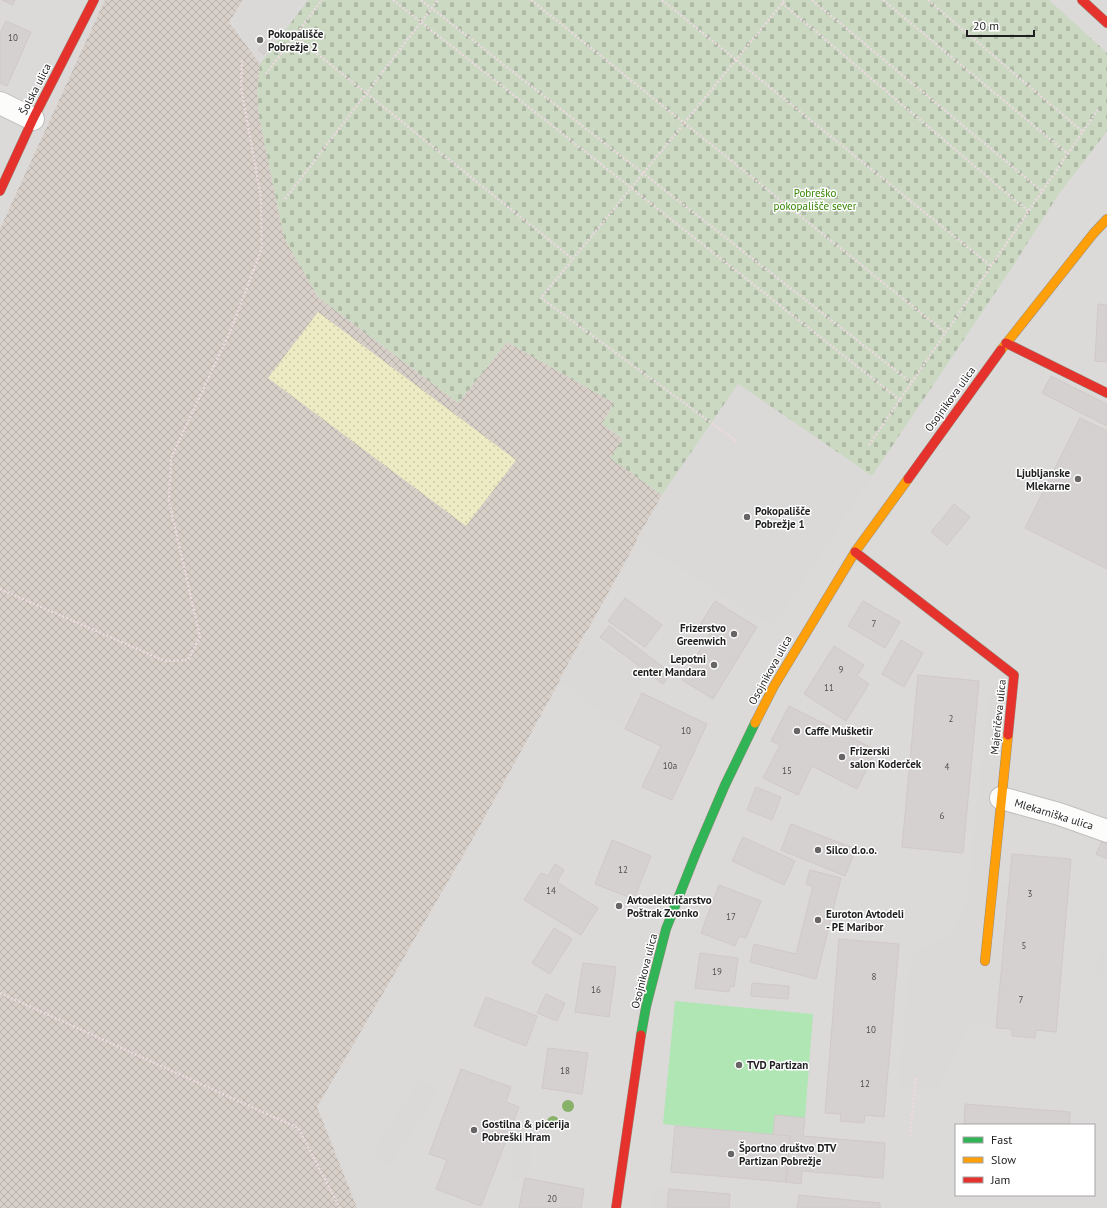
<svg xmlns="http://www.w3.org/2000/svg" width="1107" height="1208" font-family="'PT Sans',sans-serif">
<defs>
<pattern id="construction-cross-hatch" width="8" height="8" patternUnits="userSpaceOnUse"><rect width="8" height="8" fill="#d7cfc8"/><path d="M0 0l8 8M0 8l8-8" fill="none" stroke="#b8b1ab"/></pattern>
<pattern id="cemetery-stones" width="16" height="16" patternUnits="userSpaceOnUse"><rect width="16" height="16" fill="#cbd8c2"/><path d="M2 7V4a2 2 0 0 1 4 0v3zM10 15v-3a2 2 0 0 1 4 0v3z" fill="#aeb9a6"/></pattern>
<pattern id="garden-dots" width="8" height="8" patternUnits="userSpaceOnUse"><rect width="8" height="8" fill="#ecebc3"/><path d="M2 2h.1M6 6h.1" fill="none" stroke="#cac9a7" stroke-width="1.8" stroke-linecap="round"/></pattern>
</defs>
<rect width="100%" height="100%" fill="#ede8e7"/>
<path fill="#dcd9d9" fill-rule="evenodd" d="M 0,0 L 1107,0 L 1107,1208 L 0,1208 ZM 956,1125 L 1094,1125 L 1094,1195 L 956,1195 Z"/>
<path fill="url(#construction-cross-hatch)" d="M 105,0 L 243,0 L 229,22 L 260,64 L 257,92 L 259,116 L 284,238 L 318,297 L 458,403 L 507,342 L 614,403 L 602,424 L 623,439 L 611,458 L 662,495 L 472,840 L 317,1107 L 357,1208 L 0,1208 L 0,229 Z"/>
<path fill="url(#cemetery-stones)" d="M 308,0 L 1049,0 L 1107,53 L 1107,131 L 1058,195 L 1011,269 L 872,476 L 738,384 L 662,495 L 610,458 L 623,439 L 602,424 L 614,403 L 507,342 L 458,403 L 318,297 L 284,238 L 259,116 L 257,92 L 260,64 Z"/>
<path fill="url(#garden-dots)" d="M 318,312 L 516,460 L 466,526 L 268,378 Z"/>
<path fill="#afe6b4" d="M 675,1001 L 813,1014 L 805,1118 L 775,1115 L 773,1135 L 663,1124 Z"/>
<g fill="#dbd9d8">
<path d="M 246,0 L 304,0 L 259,60 L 232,21 Z"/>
<path d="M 738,384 L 872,476 L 773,626 L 636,540 L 662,495 Z"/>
<path d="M 586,631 L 646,675 L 621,727 L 559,680 Z"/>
<path d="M 991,687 L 1006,688 L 988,881 L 1009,883 L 996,1025 L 970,1024 L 935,1090 L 898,1088 L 912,953 L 928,947 L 955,930 L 967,899 Z"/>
<path d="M 1107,930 L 1107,978 L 1095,973 Z"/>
<path d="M 422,1080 L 438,1091 L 388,1165 L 372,1152 Z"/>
<path d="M 530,1124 L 530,1175 L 514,1181 L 513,1126 Z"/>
<path d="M 652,1188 L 669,1189 L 667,1208 L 650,1208 Z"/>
</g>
<g fill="#d6d1d1" stroke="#d0c9c8">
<path d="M 2,0 L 15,0 L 13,5 Z"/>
<path d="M 6,21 L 31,32 L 7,86 L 0,83 L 0,33 Z"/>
<path d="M 265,41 L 271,45 L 264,55 L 258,50 Z"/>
<path d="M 1098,304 L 1107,305 L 1107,362 L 1095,361 Z"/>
<path d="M 1051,376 L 1107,404 L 1107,426 L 1042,393 Z"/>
<path d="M 1080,418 L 1107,431 L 1107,569 L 1025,528 Z"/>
<path d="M 954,504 L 970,517 L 947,545 L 931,532 Z"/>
<path d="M 625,598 L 662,625 L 645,647 L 608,621 Z"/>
<path d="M 715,601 L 757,627 L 713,699 L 682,680 L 712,630 L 701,623 Z"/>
<path d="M 863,601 L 900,622 L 885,648 L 848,626 Z"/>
<path d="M 609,626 L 671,673 L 663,684 L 600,637 Z"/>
<path d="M 901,640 L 923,653 L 904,687 L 882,674 Z"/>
<path d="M 834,646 L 864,665 L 857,676 L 869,684 L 846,721 L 804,694 Z"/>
<path d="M 918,675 L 979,681 L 963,853 L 902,847 Z"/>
<path d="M 642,693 L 707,724 L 672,800 L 642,787 L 661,746 L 625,729 Z"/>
<path d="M 789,706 L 876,750 L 857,789 L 812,766 L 798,795 L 763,778 L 780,745 L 771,741 Z"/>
<path d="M 756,787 L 781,797 L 772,820 L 747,810 Z"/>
<path d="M 791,824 L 856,849 L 845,876 L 781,850 Z"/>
<path d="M 743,837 L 795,861 L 784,885 L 732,861 Z"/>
<path d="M 612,840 L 651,856 L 634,899 L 595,884 Z"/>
<path d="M 1102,841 L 1107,843 L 1107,859 L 1096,854 Z"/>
<path d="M 1012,854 L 1071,859 L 1056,1032 L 1036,1030 L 1035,1038 L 1012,1036 L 1012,1029 L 996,1028 Z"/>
<path d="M 555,864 L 564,870 L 557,882 L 598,908 L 581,935 L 524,900 L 541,873 L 548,876 Z"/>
<path d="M 810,870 L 841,878 L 816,979 L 750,962 L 754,944 L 796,954 L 813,886 L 806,884 Z"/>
<path d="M 719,885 L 761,901 L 746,938 L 739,936 L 735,946 L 701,933 Z"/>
<path d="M 554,928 L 572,939 L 550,974 L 532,963 Z"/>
<path d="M 839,939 L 899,944 L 884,1117 L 865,1115 L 864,1123 L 840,1121 L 841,1114 L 825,1113 Z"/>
<path d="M 700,953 L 738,958 L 734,987 L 730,986 L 729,992 L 695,988 Z"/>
<path d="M 583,963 L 616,967 L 609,1017 L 575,1012 Z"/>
<path d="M 752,983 L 789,986 L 788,999 L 751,996 Z"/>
<path d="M 546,994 L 565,1003 L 557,1021 L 537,1013 Z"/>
<path d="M 486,997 L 537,1016 L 526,1046 L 474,1026 Z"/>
<path d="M 548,1048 L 588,1053 L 582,1094 L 542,1088 Z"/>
<path d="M 461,1069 L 511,1087 L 506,1102 L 519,1107 L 481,1206 L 436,1189 L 447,1160 L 429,1154 Z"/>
<path d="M 965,1104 L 1070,1112 L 1069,1125 L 964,1125 Z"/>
<path d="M 775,1115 L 805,1118 L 803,1136 L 885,1143 L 883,1178 L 802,1171 L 801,1184 L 786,1182 L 790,1136 L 773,1135 Z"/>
<path d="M 675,1126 L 790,1136 L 786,1182 L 671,1172 Z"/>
<path d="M 525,1178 L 584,1189 L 581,1208 L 519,1208 Z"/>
<path d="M 669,1189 L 730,1194 L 729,1208 L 667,1208 Z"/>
<path d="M 799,1195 L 880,1203 L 880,1208 L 797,1208 Z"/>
</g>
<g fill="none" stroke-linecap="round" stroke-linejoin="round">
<g stroke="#c0bebe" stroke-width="24">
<g id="street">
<path d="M 0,103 L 33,119"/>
<path d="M 1001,798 L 1059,814 L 1107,831"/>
</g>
</g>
<g stroke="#988e7e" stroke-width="10">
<path id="fast" d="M 641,1035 L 646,1007 L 666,929 L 696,853 L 725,785 L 755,723"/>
</g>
<g stroke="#988e7e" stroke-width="10">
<g id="slow">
<path d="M 1001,350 L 1093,234 L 1107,219"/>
<path d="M 755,723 L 774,686 L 855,552 L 908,479"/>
<path d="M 985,961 L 1008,735"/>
</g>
</g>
<g stroke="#988e7e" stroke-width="10">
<g id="jam">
<path d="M 1082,0 L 1107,23"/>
<path d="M 0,191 L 33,119 L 94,0"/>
<path d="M 1006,343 L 1107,393"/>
<path d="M 908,479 L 1001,350"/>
<path d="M 855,552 L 1014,675 L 1008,735"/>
<path d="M 616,1208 L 641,1035"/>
</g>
</g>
<g stroke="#ebd9df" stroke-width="2.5" stroke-dasharray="2 2" stroke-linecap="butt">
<path d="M 393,0 L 900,400"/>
<path d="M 421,0 L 912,383"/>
<path d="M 531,0 L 946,333"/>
<path d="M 662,0 L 991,266"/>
<path d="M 812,0 L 1043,192"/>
<path d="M 883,0 L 1068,154"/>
<path d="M 928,0 L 1083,132"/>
<path d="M 782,3 L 1029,212"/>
<path d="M 295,36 L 573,259"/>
<path d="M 266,74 L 322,0"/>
<path d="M 285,199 L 438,0"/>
<path d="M 736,441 L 541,298 L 785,0"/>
<path d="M 869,445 L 1099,108"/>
<path d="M 0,589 L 165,661 L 188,660 L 200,637 L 169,501 L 171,458 L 230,332 L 262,248 L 261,197 L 241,87 L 242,58"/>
<path d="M 0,993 L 298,1128 L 340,1208"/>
<path d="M 910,1136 L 916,1078"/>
</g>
<use href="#street" stroke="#fcfcfb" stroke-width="22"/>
<use href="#fast" stroke="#30b455" stroke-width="9"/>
<use href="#slow" stroke="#ff9f0a" stroke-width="9"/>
<use href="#jam" stroke="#e5322d" stroke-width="9"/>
</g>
<g fill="#88b26a">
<circle cx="568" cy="1106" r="6"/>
<circle cx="553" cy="1122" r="6"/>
</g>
<g fill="#676565" stroke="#fff" stroke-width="1.5">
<circle cx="260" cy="40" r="4"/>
<circle cx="1078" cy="479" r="4"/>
<circle cx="747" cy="517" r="4"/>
<circle cx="734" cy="634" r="4"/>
<circle cx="714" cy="665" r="4"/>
<circle cx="797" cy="731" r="4"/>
<circle cx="842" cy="757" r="4"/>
<circle cx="818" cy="850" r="4"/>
<circle cx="619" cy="906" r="4"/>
<circle cx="818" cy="920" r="4"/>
<circle cx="739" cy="1065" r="4"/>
<circle cx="474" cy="1130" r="4"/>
<circle cx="731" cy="1154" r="4"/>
</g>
<g text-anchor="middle" stroke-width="3" stroke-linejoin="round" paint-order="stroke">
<g font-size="9" fill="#4f4d4d">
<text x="13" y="41">10</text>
<text x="874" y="627">7</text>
<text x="841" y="673">9</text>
<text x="829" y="691">11</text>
<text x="951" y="722">2</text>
<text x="686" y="734">10</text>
<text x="670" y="769">10a</text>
<text x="947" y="770">4</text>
<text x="787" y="774">15</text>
<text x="942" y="819">6</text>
<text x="623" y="873">12</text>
<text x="551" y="894">14</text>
<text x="1030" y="897">3</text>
<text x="731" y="920">17</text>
<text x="1024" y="949">5</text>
<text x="717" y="975">19</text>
<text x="874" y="980">8</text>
<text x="596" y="993">16</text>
<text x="1021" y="1003">7</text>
<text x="871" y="1033">10</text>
<text x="565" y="1074">18</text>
<text x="865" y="1087">12</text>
<text x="552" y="1202">20</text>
</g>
<g font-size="11" font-weight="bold" fill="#1f1f1f" stroke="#fff" text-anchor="start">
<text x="268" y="38">Pokopališče<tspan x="268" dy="13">Pobrežje 2</tspan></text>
<text x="1070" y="477" text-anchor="end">Ljubljanske<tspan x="1070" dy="13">Mlekarne</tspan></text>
<text x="755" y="515">Pokopališče<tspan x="755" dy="13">Pobrežje 1</tspan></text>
<text x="726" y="632" text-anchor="end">Frizerstvo<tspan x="726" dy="13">Greenwich</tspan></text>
<text x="706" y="663" text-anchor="end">Lepotni<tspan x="706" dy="13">center Mandara</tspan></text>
<text x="805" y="735">Caffe Mušketir</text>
<text x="850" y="755">Frizerski<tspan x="850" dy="13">salon Koderček</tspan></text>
<text x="826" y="854">Silco d.o.o.</text>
<text x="627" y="904">Avtoelektričarstvo<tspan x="627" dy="13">Poštrak Zvonko</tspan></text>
<text x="826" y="918">Euroton Avtodeli<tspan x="826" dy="13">- PE Maribor</tspan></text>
<text x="747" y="1069">TVD Partizan</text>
<text x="482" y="1128">Gostilna &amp; picerija<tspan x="482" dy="13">Pobreški Hram</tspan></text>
<text x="739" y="1152">Športno društvo DTV<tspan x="739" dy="13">Partizan Pobrežje</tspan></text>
</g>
<g font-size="11" fill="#1f1f1f" stroke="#fff">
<text transform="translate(35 89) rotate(-63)" y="4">Šolska ulica</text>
<text transform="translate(950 399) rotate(-54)" y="4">Osojnikova ulica</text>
<text transform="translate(770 670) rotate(-61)" y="4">Osojnikova ulica</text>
<text transform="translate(998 717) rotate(-84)" y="4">Majeričeva ulica</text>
<text transform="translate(1054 814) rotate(17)" y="4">Mlekarniška ulica</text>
<text transform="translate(644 971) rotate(-76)" y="4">Osojnikova ulica</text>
</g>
<g font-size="11" fill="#368604" stroke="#fff">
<text x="815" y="197">Pobreško<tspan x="815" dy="13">pokopališče sever</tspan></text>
</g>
</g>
<rect x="955" y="1124" width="140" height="72" fill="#ffffff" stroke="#a5a5a5"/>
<rect x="963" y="1137" width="20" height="6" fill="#30b455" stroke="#a5a5a5"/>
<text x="991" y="1144" font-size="12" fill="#1f1f1f">Fast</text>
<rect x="963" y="1157" width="20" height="6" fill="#ff9f0a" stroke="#a5a5a5"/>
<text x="991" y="1164" font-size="12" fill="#1f1f1f">Slow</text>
<rect x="963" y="1177" width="20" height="6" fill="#e5322d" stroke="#a5a5a5"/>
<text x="991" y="1184" font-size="12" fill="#1f1f1f">Jam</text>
<path d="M967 30v6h67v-6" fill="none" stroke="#1f1f1f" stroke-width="2"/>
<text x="973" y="30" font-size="12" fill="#1f1f1f" stroke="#ffffff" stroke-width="3" paint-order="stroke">20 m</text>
</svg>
